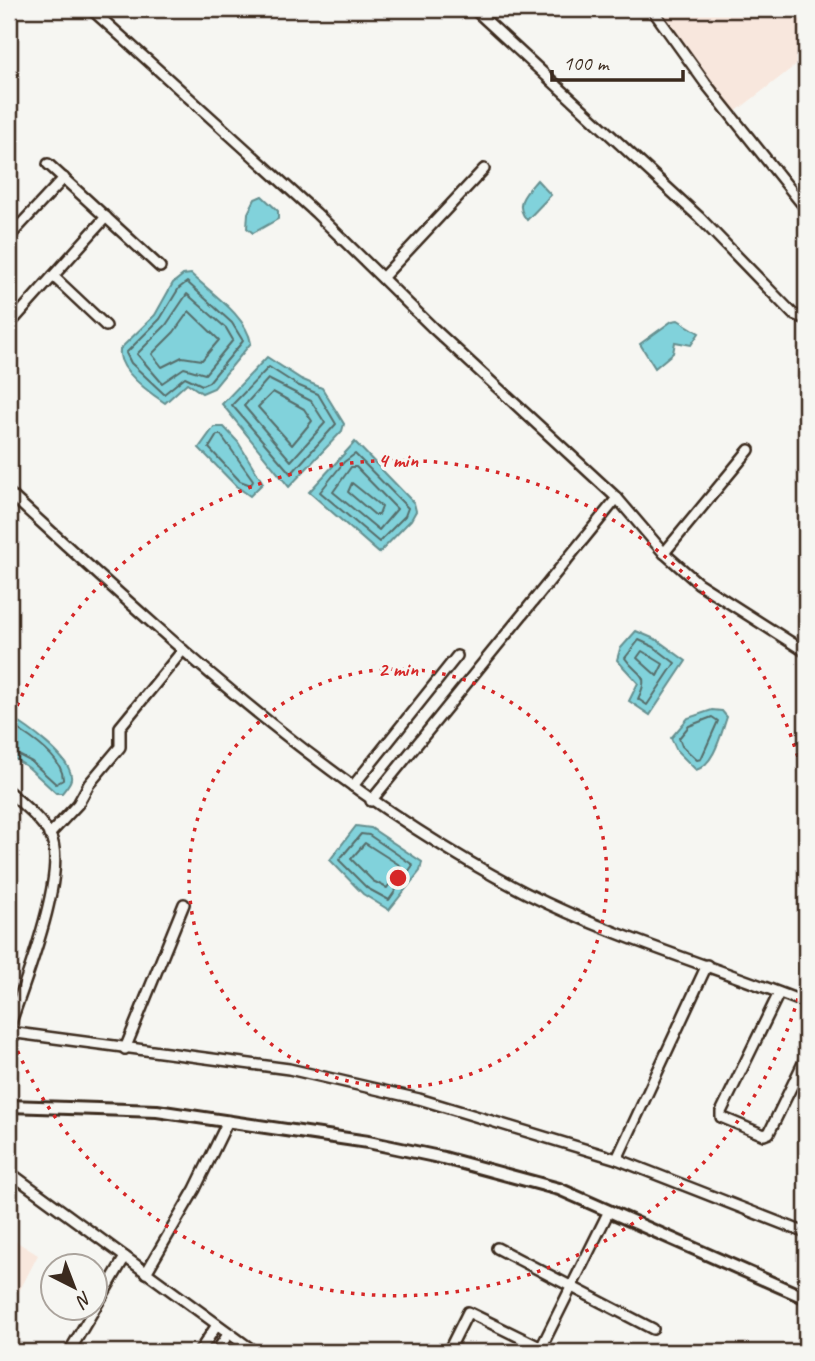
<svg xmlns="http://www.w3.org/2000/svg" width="815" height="1361" font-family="Caveat,sans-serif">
<rect width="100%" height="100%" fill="#f6f6f2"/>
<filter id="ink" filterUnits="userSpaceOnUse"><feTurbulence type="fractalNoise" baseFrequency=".0143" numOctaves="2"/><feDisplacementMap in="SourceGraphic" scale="14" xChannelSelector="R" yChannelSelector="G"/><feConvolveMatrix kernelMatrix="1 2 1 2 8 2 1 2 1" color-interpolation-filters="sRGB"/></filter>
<g filter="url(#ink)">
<g fill="#f8e7dd">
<path d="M 658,9 L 794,9 L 806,26 L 806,57 L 734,113 Z"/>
<path d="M 9,1237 L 38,1255 L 9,1311 Z"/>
</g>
<g fill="#81d2db" stroke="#658f8f" stroke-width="2">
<path d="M 537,180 L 551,195 L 527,220 C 513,204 526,193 537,180 Z"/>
<path d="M 262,196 L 278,211 L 278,219 L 253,233 L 247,228 L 248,213 L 255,199 Z"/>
<path d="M 191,274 C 211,293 246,315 251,343 L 214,388 L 202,393 L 187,383 L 165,403 C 150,393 116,369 120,349 L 155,315 L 173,283 L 183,275 Z"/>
<path d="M 678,320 L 699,333 L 691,345 L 675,342 L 673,353 L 655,368 L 640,344 L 672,321 Z"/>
<path d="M 267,357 L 301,379 L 322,388 L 344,424 L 342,431 L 289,487 L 222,404 Z"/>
<path d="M 214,427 L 224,427 L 238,442 L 263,483 L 250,496 L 236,486 L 199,448 Z"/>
<path d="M 355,442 L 414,503 L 416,511 L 411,520 L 379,553 L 309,492 Z"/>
<path d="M 636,631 L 657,640 L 686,661 L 650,715 L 629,701 L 638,683 L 617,660 L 620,649 Z"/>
<path d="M 712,710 L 722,711 L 727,717 C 721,734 714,765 696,770 L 677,751 L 671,738 L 688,718 Z"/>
<path d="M 9,716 C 24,725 74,759 71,779 C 70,784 65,789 62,793 L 56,793 L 29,768 L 9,755 Z"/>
<path d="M 356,826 L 371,828 L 422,862 L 420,871 L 389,910 L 363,894 L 330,860 Z"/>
</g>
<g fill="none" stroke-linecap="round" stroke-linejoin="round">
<g stroke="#576d6a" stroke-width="2">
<path d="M 187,282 L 232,323 L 243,341 L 209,382 L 202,385 L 185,377 L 164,394 L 131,363 L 126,353 L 160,319 L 179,288 Z"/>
<path d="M 187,294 L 226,328 L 233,340 L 205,374 L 184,368 L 162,383 L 137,354 L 166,325 Z"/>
<path d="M 189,311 L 219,340 L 202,360 L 182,357 L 162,367 L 152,354 L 174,332 Z"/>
<path d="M 269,367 L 297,385 L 318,394 L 336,424 L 291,474 L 232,405 Z"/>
<path d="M 268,379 L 311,401 L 325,423 L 291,461 L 244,406 Z"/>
<path d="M 273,392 L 304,409 L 312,421 L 292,445 L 258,407 Z"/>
<path d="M 217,435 L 221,435 L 253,480 L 251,485 L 240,481 L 209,448 Z"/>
<path d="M 355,454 L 408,508 L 405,516 L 379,542 L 320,492 L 344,462 Z"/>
<path d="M 351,467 L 356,467 L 397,509 L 379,530 L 333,492 Z"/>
<path d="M 352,483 L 382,507 L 379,515 L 375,515 L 348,492 Z"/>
<path d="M 639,640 L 654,647 L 675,663 L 647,705 L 638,699 C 651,672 638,677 625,658 Z"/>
<path d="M 642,651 L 663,664 L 657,676 L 637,658 Z"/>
<path d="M 712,717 L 718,721 L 701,759 L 697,760 L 682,746 L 679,738 L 689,726 Z"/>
<path d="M 9,724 C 26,734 64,758 63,780 L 56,784 L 32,762 L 9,750"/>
<path d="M 361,834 L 369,835 L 413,865 L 389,900 L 367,888 L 339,860 Z"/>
<path d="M 365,843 L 401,866 L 387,888 L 373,881 L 351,859 Z"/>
</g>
<g stroke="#3b2a1e" stroke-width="14">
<g id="minor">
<path d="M 91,9 L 316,213 L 433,328 L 617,498 L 664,553 L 698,583 L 806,652"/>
<path d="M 474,9 L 699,217 L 793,314 L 806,319"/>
<path d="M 652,9 L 706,84 L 806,209"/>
<path d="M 48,164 L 160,267"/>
<path d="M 9,237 L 64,178"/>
<path d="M 53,276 L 106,326"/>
<path d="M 383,277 L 484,169"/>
<path d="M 9,325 L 106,217"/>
<path d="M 9,493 C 169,639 331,793 526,893 C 615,938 713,966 806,1003"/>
<path d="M 664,553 L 749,450"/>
<path d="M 353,786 L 457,656"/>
<path d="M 9,792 C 23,805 40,818 50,835 C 70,870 22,989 9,1028"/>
<path d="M 371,801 L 617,498"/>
<path d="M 49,835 L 78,804 L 89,784 L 120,747 L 120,727 L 183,650"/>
<path d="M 779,993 L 721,1112 L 721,1117 L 764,1135 L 769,1133 L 806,1057"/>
<path d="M 9,1032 L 289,1069 L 419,1099 L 617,1159 L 806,1233"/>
<path d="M 125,1049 L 184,904"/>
<path d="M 617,1159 L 707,965"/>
<path d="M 9,1172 L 255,1352"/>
<path d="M 497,1248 L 653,1329"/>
<path d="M 146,1273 L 195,1189 L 228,1121"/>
<path d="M 69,1352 L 125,1257"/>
<path d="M 199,1352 L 217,1325"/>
<path d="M 216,1352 L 229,1333"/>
<path d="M 448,1352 L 468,1312 L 550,1352"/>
<path d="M 539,1352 L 609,1211"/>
</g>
</g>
<g stroke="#3b2a1e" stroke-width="16">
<path id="tertiary" d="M 9,1106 L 157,1111 L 368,1142 L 444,1158 L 559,1189 L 806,1298"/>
</g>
<use href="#minor" stroke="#f6f6f2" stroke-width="9"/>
<use href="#tertiary" stroke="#f6f6f2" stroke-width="10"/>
</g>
</g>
<g fill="none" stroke="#d62828" stroke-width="3.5" stroke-dasharray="3.5 7">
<circle cx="398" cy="878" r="209"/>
<path d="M806 968A418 418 0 0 1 9 1031M9 725A418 418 0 0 1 806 788"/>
</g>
<circle cx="398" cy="878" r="10" fill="#d62828" stroke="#f6f6f2" stroke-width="3.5"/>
<g font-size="21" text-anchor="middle" font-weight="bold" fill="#d62828" stroke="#f6f6f2" stroke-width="7" stroke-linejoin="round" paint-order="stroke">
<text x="398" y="467">4 min</text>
<text x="398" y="676">2 min</text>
</g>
<rect width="815" height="1361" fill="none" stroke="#f6f6f2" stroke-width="35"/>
<rect x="18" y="18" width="780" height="1326" fill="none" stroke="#3b2a1e" stroke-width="2.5" filter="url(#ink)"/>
<g transform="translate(74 1287) rotate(138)"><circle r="33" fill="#f6f6f2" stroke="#aba49d" stroke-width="2"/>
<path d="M0-5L12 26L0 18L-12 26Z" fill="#3b2a1e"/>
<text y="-10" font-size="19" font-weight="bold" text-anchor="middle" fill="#3b2a1e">N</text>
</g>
<path d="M552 70v10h131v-10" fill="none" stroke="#3b2a1e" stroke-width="3.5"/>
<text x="563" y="70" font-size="21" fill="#3b2a1e" stroke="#f6f6f2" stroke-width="5" paint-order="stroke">100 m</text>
</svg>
